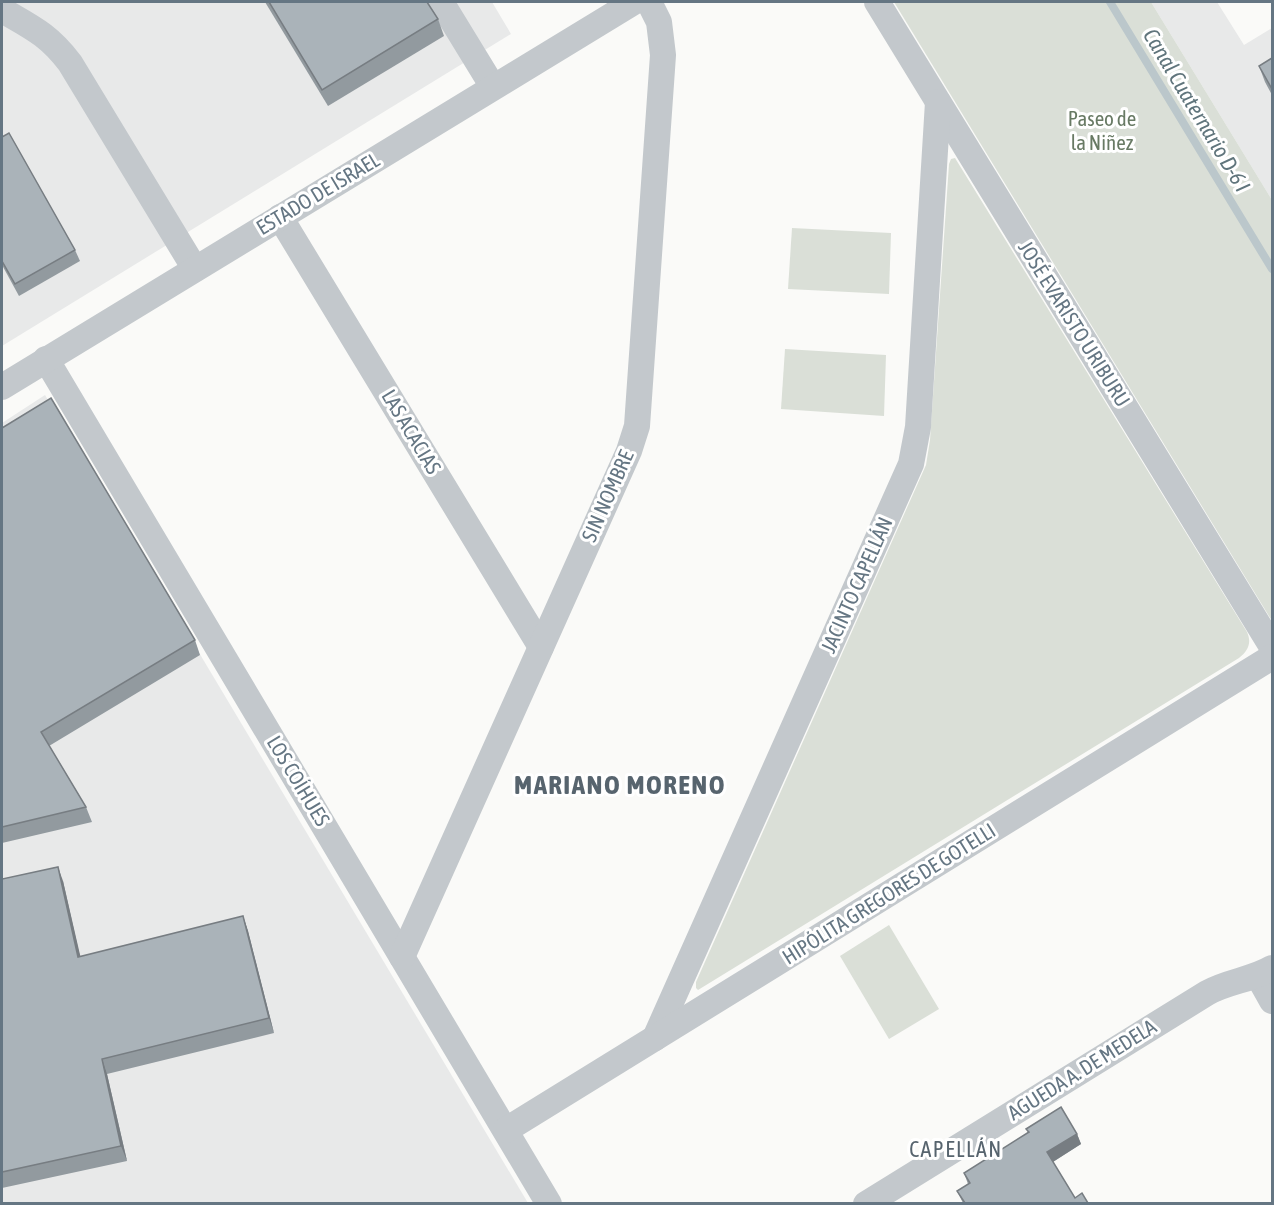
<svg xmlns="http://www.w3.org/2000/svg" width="1274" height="1205" font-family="'Asap Condensed',sans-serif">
<rect width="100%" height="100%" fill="#fafaf8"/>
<g fill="#e8e9e9">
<path d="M 2,2 L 492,2 L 511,34 L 2,346 Z"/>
<path d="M 1151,2 L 1217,2 L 1244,45 L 1272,28 L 1272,200 Z"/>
<path d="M 45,395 L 528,1203 L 2,1204 L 2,423 Z"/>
</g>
<g fill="#dadfd7">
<path d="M 894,2 L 1151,2 L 1272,200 L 1272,621 Z"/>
<path d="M 955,158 L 1247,632 C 1252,643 1248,651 1239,658 L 698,990 L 696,988 L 696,982 L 926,465 L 930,440 L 949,164 L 951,159 Z"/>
<path d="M 792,228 L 891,233 L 889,294 L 788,289 Z"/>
<path d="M 785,349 L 886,355 L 884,416 L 781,409 Z"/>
<path d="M 889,925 L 939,1009 L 889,1039 L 840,956 Z"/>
</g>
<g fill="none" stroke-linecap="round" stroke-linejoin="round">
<path stroke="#bbc7cb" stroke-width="8" d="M 1110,2 L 1272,269"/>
<g stroke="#c3c8cc" stroke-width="26">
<path d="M 441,2 L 493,87"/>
<path d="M 877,2 L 1272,647"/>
<path d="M 2,10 C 31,27 48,34 70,63 L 195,269"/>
<path d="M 280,217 L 541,647"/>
<path d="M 46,359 L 549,1204"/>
<path d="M 2,387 L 634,2"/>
<path d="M 402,957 L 629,451 L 637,426 L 663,55 L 659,22 L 649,2"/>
<path d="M 1258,976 L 1272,1001"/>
<path d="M 655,1038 L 911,464 L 918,427 L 938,102"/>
<path d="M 506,1130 L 1272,657"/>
<path d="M 866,1204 L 1207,993 C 1228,981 1252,980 1272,968"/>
</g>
</g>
<g fill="#929a9f">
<path d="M 265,2 L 427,2 L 438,19 L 444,36 L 328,106 Z"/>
<path d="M 1272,58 L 1272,95 L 1265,82 L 1259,66 Z"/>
<path d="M 2,137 L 75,250 L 80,261 L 19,296 L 2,265 Z"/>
<path d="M 2,428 L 195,640 L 200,655 L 49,746 L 86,807 L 92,822 L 2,843 Z"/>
<path d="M 2,879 L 63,881 L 80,957 L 243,916 L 248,931 L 274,1033 L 107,1074 L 127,1161 L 2,1188 Z"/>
<path d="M 1026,1129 L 1077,1134 L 1081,1144 L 1053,1162 L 1075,1198 L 1088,1203 L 963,1203 L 957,1191 L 968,1184 L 964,1173 L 1028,1133 Z"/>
</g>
<g fill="#777d82">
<path d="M 58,867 L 63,881 L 84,972 L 78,957 Z"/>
<path d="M 243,916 L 248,931 L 274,1033 L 269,1018 Z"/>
<path d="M 102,1059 L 107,1074 L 127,1161 L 121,1146 Z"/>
<path d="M 1077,1134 L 1081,1144 L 1051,1163 L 1047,1152 Z"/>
</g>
<g fill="#aab3b9" stroke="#777d82" stroke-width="1.5">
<path d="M 269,2 L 427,2 L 438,19 L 322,90 Z"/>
<path d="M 1272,58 L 1272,89 L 1259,66 Z"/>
<path d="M 9,133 L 75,250 L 15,284 L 2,261 L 2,137 Z"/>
<path d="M 51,398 L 195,640 L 41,732 L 86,807 L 2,827 L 2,428 Z"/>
<path d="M 58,867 L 78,957 L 243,916 L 269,1018 L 102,1059 L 121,1146 L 2,1172 L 2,879 Z"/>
<path d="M 1061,1107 L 1077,1134 L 1047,1152 L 1075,1198 L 1082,1193 L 1088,1203 L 965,1203 L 957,1191 L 970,1183 L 964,1173 L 1029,1132 L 1026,1129 Z"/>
</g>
<g text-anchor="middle" stroke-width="6" stroke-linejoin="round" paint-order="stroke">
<g font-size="21" fill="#687a64" stroke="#fff">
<text x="1102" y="126">Paseo de<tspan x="1102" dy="24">la Niñez</tspan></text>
</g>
<g font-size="21" fill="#657683" stroke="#fff">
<text transform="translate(318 194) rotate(-31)" y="7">ESTADO DE ISRAEL</text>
<text transform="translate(1074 324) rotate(58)" y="7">JOSÉ EVARISTO URIBURU</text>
<text transform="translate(411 432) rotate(59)" y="7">LAS ACACIAS</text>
<text transform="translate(608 496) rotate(-66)" y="7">SIN NOMBRE</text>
<text transform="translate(857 585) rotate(-66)" y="7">JACINTO CAPELLÁN</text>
<text transform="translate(298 781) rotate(59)" y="7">LOS COÍHUES</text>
<text transform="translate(889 894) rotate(-32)" y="7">HIPÓLITA GREGORES DE GOTELLI</text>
<text transform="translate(1082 1070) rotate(-32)" y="7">AGUEDA A. DE MEDELA</text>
</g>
<g font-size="22" font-style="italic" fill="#60757c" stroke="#fff">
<text transform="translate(1197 110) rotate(59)" y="8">Canal Cuaternario D-6 I</text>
</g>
<g font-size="22" letter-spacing="1.5" fill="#57646e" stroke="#fff">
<text x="956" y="1157">CAPELLÁN</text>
</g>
<g font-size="27" font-weight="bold" letter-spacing="1.5" fill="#57646e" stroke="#fff">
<text x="620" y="794">MARIANO MORENO</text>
</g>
</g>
<rect width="1274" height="1205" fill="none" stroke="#657683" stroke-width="6"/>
</svg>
